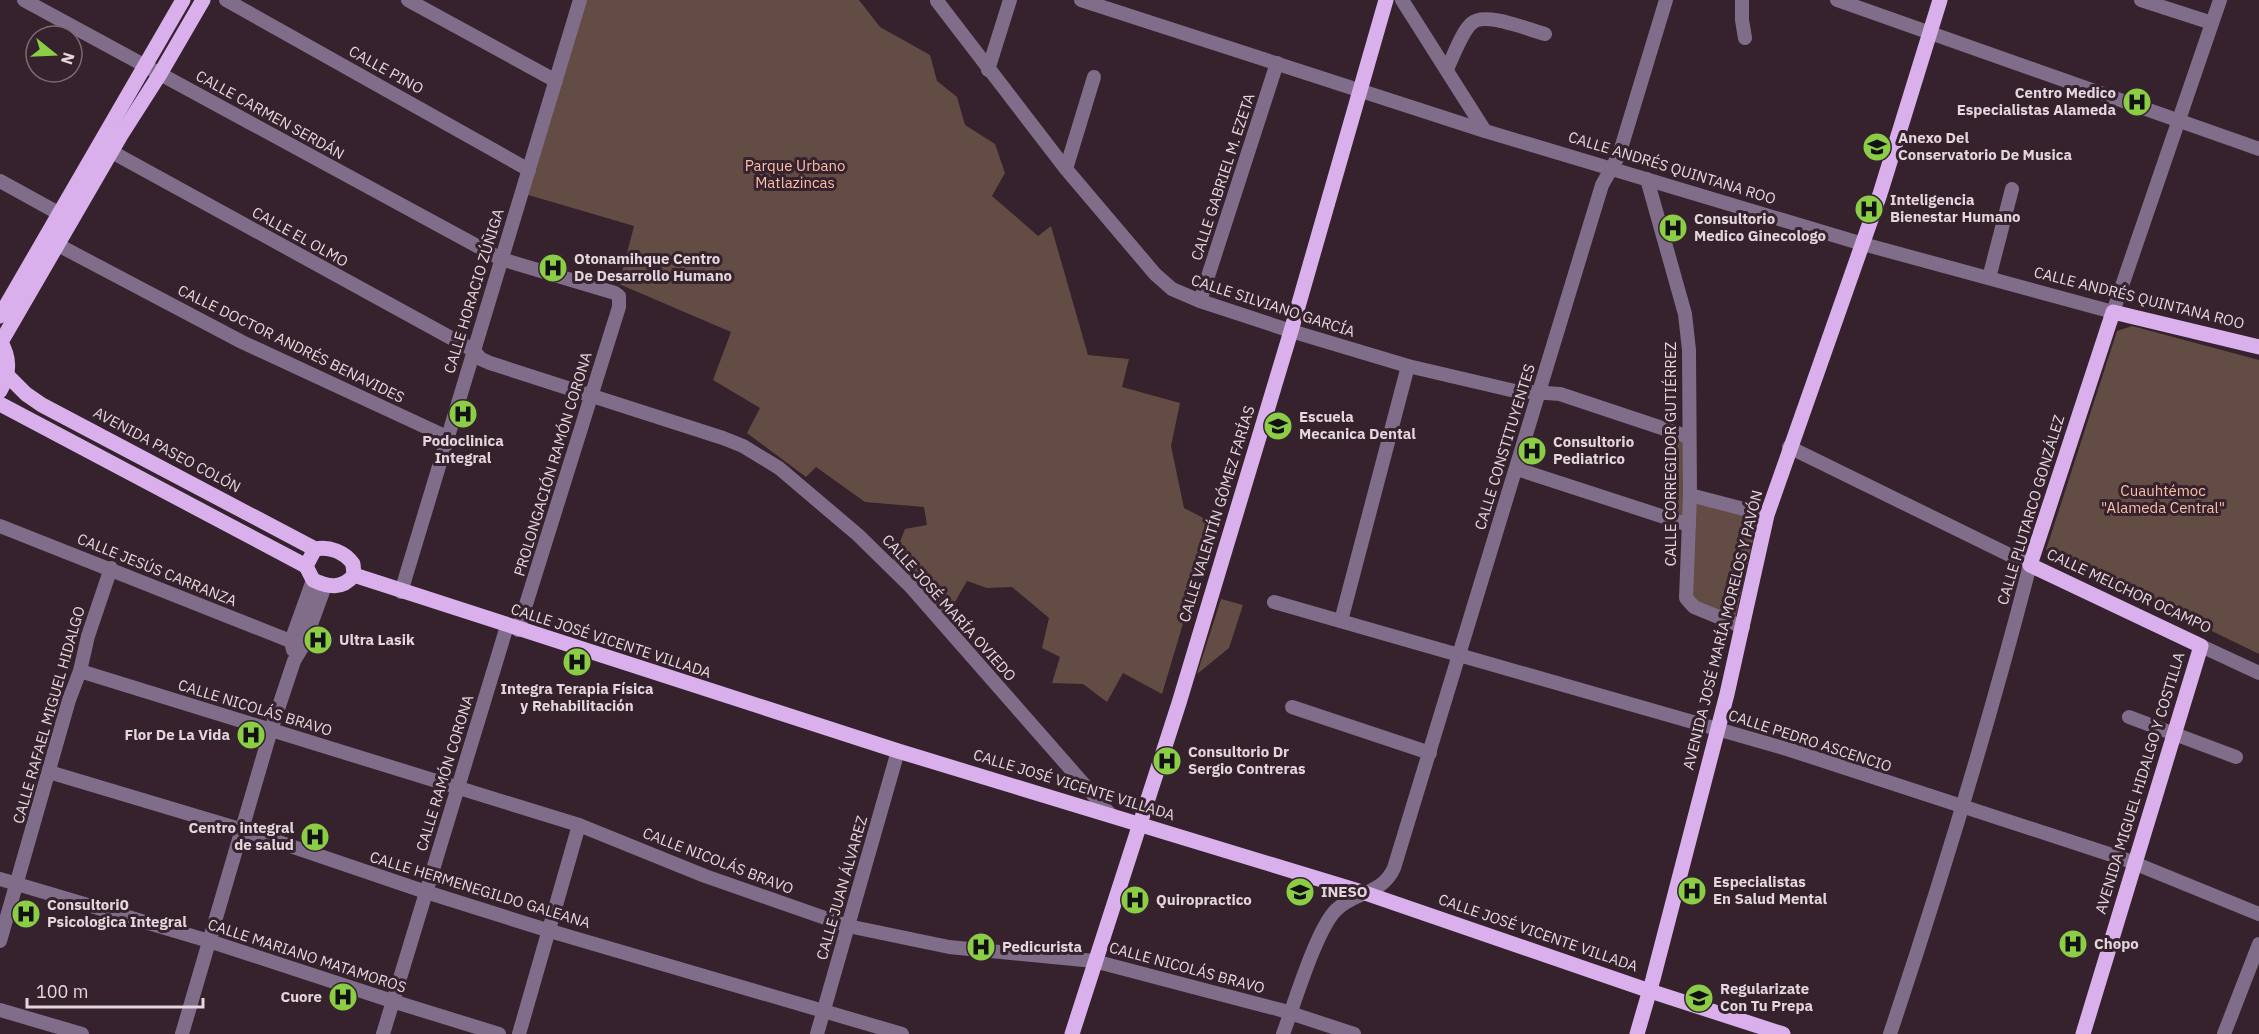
<svg xmlns="http://www.w3.org/2000/svg" width="2259" height="1034" font-family="'IBM Plex Sans',sans-serif">
<rect width="100%" height="100%" fill="#35222d"/>
<g fill="#634c43">
<path d="M 584,0 L 859,0 L 880,27 L 930,55 L 937,81 L 957,97 L 965,125 L 995,144 L 1005,173 L 992,196 L 1038,236 L 1051,226 L 1088,355 L 1129,359 L 1122,387 L 1180,403 L 1171,446 L 1184,508 L 1213,523 L 1162,694 L 1123,673 L 1107,702 L 1083,684 L 1052,683 L 1060,657 L 1042,648 L 1049,618 L 1012,587 L 987,588 L 967,581 L 944,621 L 892,562 L 905,529 L 927,525 L 924,507 L 865,502 L 816,467 L 806,477 L 747,433 L 760,408 L 713,380 L 731,332 L 619,284 L 634,226 L 525,194 Z"/>
<path d="M 2132,326 L 2259,360 L 2259,654 L 2046,550 L 2117,331 Z"/>
<path d="M 1671,436 L 1683,440 L 1683,518 L 1668,515 Z"/>
<path d="M 1694,501 L 1758,517 L 1735,619 L 1690,601 Z"/>
<path d="M 1221,599 L 1243,605 L 1229,648 L 1197,674 Z"/>
</g>
<g fill="none" stroke-linecap="round" stroke-linejoin="round">
<g stroke="#806d89" stroke-width="14">
<path d="M 24,0 L 501,259 L 615,293 L 619,296 L 619,307 L 518,630"/>
<path d="M 226,0 L 529,170"/>
<path d="M 408,0 L 556,81"/>
<path d="M 1081,0 L 1485,131 L 1863,244 L 2113,312 L 2220,0"/>
<path d="M 1402,0 L 1485,131"/>
<path d="M 1742,0 L 1742,20 L 1745,38"/>
<path d="M 1837,0 L 2259,149"/>
<path d="M 2141,0 L 2212,23"/>
<path d="M 937,1 L 1066,169 L 1155,274 L 1172,289 L 1200,301 L 1291,331 L 1408,366 L 1515,391 L 1560,394 L 1689,437"/>
<path d="M 1447,69 C 1453,57 1462,31 1472,23 C 1485,11 1529,30 1545,34"/>
<path d="M 988,70 L 1010,0"/>
<path d="M 112,152 L 473,350 L 481,359 L 490,363 L 723,438 L 743,446 L 779,468 L 858,535 L 910,586 L 1110,814"/>
<path d="M 1066,169 L 1094,77"/>
<path d="M 1647,179 L 1685,314 L 1689,350 L 1690,495 L 1686,598 L 1694,607 L 1743,627"/>
<path d="M 0,181 L 60,214"/>
<path d="M 58,245 L 242,342 L 447,437"/>
<path d="M 1989,278 L 2012,189"/>
<path d="M 1200,301 L 1277,63"/>
<path d="M 1789,447 L 2030,565 C 1989,723 1942,879 1890,1034"/>
<path d="M 1517,469 L 1689,525"/>
<path d="M 1690,495 L 1767,515"/>
<path d="M 0,526 L 303,646"/>
<path d="M 401,592 L 580,0"/>
<path d="M 1274,602 L 1787,749 L 2124,859 L 2259,914"/>
<path d="M 1341,621 L 1408,366"/>
<path d="M 2201,646 L 2259,673"/>
<path d="M 293,650 L 291,641 L 313,580"/>
<path d="M 80,671 L 579,825 L 705,876 L 848,926 L 949,947 L 1094,961 L 1281,1010 L 1354,1034"/>
<path d="M 1292,707 L 1430,753"/>
<path d="M 2129,717 L 2236,757"/>
<path d="M 49,772 L 243,830 L 426,892 L 550,931 L 902,1034"/>
<path d="M 0,879 L 209,941 L 392,1001 L 499,1034"/>
<path d="M 0,941 L 69,700 L 80,671 L 88,636 L 111,568"/>
<path d="M 0,1010 L 82,1034"/>
<path d="M 182,1034 L 271,730 L 294,661 L 303,646 L 325,586"/>
<path d="M 383,1034 L 507,626"/>
<path d="M 519,1034 L 579,825"/>
<path d="M 817,1034 L 898,751"/>
<path d="M 1283,1034 C 1294,1005 1316,930 1336,910 C 1355,891 1382,895 1394,868 L 1602,185 L 1619,155 L 1666,0"/>
<path d="M 2224,1034 L 2259,944"/>
</g>
<g stroke="#d9b0ec" stroke-width="15">
<path d="M 0,316 L 183,0"/>
<path d="M 0,341 C 10,357 10,374 0,391"/>
<path d="M 1,342 L 121,135 L 160,74 L 203,0"/>
<path d="M 7,375 L 26,394 L 42,405 L 315,549 C 329,546 345,552 353,564 L 354,575 C 342,590 328,587 313,580 L 306,566 L 315,549"/>
<path d="M 0,404 L 306,566"/>
<path d="M 354,575 L 898,751 L 1365,893 L 1650,991 L 1783,1034"/>
<path d="M 1072,1034 L 1179,703 L 1291,331 L 1386,0"/>
<path d="M 1637,1034 L 1653,979 L 1727,694 L 1767,515 L 1880,194 L 1940,0"/>
<path d="M 2083,1034 L 2201,646 L 2030,565 L 2113,312 L 2259,347"/>
</g>
</g>
<defs>
<g id="hospital-disc" transform="scale(1.5)"><circle r="9.5" fill="#8bce46" stroke="#35222d"/><path d="M-5-5h3v3.5h4V-5h3V5h-3V1.5h-4V5h-3Z" fill="#111"/></g>
<g id="university-disc" transform="scale(1.5)"><circle r="9.5" fill="#8bce46" stroke="#35222d"/><path d="M0-5L7-2L0 1L-7-2ZM-4 1L0 2.5L4 1V4Q0 6-4 4Z" fill="#111"/></g>
</defs>
<g fill-rule="evenodd">
<use href="#hospital-disc" x="2137" y="102"/>
<use href="#university-disc" x="1877" y="147"/>
<use href="#hospital-disc" x="1869" y="209"/>
<use href="#hospital-disc" x="1673" y="228"/>
<use href="#hospital-disc" x="553" y="268"/>
<use href="#hospital-disc" x="463" y="414"/>
<use href="#university-disc" x="1278" y="426"/>
<use href="#hospital-disc" x="1532" y="451"/>
<use href="#hospital-disc" x="318" y="640"/>
<use href="#hospital-disc" x="577" y="662"/>
<use href="#hospital-disc" x="251" y="735"/>
<use href="#hospital-disc" x="1167" y="761"/>
<use href="#hospital-disc" x="315" y="837"/>
<use href="#hospital-disc" x="1692" y="891"/>
<use href="#university-disc" x="1300" y="892"/>
<use href="#hospital-disc" x="1135" y="900"/>
<use href="#hospital-disc" x="26" y="914"/>
<use href="#hospital-disc" x="2073" y="944"/>
<use href="#hospital-disc" x="981" y="947"/>
<use href="#hospital-disc" x="343" y="997"/>
<use href="#university-disc" x="1699" y="998"/>
</g>
<g text-anchor="middle" stroke-width="6" stroke-linejoin="round" paint-order="stroke">
<g font-size="15" fill="#e3d6dd" stroke="#35222d">
<text transform="translate(386 70) rotate(29)" y="5">CALLE PINO</text>
<text transform="translate(270 115) rotate(29)" y="5">CALLE CARMEN SERDÁN</text>
<text transform="translate(1672 168) rotate(17)" y="5">CALLE ANDRÉS QUINTANA ROO</text>
<text transform="translate(1223 177) rotate(-72)" y="5">CALLE GABRIEL M. EZETA</text>
<text transform="translate(300 237) rotate(29)" y="5">CALLE EL OLMO</text>
<text transform="translate(474 291) rotate(-73)" y="5">CALLE HORACIO ZÚÑIGA</text>
<text transform="translate(2139 298) rotate(14)" y="5">CALLE ANDRÉS QUINTANA ROO</text>
<text transform="translate(1273 306) rotate(18)" y="5">CALLE SILVIANO GARCÍA</text>
<text transform="translate(291 344) rotate(26)" y="5">CALLE DOCTOR ANDRÉS BENAVIDES</text>
<text transform="translate(1505 447) rotate(-73)" y="5">CALLE CONSTITUYENTES</text>
<text transform="translate(167 450) rotate(28)" y="5">AVENIDA PASEO COLÓN</text>
<text transform="translate(1671 454) rotate(-90)" y="5">CALLE CORREGIDOR GUTIÉRREZ</text>
<text transform="translate(553 464) rotate(-73)" y="5">PROLONGACIÓN RAMÓN CORONA</text>
<text transform="translate(2031 510) rotate(-73)" y="5">CALLE PLUTARCO GONZÁLEZ</text>
<text transform="translate(1217 514) rotate(-73)" y="5">CALLE VALENTÍN GÓMEZ FARÍAS</text>
<text transform="translate(157 570) rotate(22)" y="5">CALLE JESÚS CARRANZA</text>
<text transform="translate(2129 591) rotate(25)" y="5">CALLE MELCHOR OCAMPO</text>
<text transform="translate(949 608) rotate(48)" y="5">CALLE JOSÉ MARÍA OVIEDO</text>
<text transform="translate(1723 630) rotate(-76)" y="5">AVENIDA JOSÉ MARÍA MORELOS Y PAVÓN</text>
<text transform="translate(611 641) rotate(18)" y="5">CALLE JOSÉ VICENTE VILLADA</text>
<text transform="translate(255 708) rotate(17)" y="5">CALLE NICOLÁS BRAVO</text>
<text transform="translate(49 715) rotate(-74)" y="5">CALLE RAFAEL MIGUEL HIDALGO</text>
<text transform="translate(1810 741) rotate(18)" y="5">CALLE PEDRO ASCENCIO</text>
<text transform="translate(445 773) rotate(-73)" y="5">CALLE RAMÓN CORONA</text>
<text transform="translate(2140 783) rotate(-73)" y="5">AVENIDA MIGUEL HIDALGO Y COSTILLA</text>
<text transform="translate(1074 785) rotate(17)" y="5">CALLE JOSÉ VICENTE VILLADA</text>
<text transform="translate(718 861) rotate(21)" y="5">CALLE NICOLÁS BRAVO</text>
<text transform="translate(842 888) rotate(-74)" y="5">CALLE JUAN ÁLVAREZ</text>
<text transform="translate(480 890) rotate(17)" y="5">CALLE HERMENEGILDO GALEANA</text>
<text transform="translate(1538 933) rotate(19)" y="5">CALLE JOSÉ VICENTE VILLADA</text>
<text transform="translate(307 956) rotate(18)" y="5">CALLE MARIANO MATAMOROS</text>
<text transform="translate(1187 968) rotate(15)" y="5">CALLE NICOLÁS BRAVO</text>
</g>
<g font-size="15" font-weight="bold" fill="#e3d6dd" stroke="#35222d" text-anchor="start">
<text x="2116" y="98" text-anchor="end">Centro Medico<tspan x="2116" dy="17">Especialistas Alameda</tspan></text>
<text x="1898" y="143">Anexo Del<tspan x="1898" dy="17">Conservatorio De Musica</tspan></text>
<text x="1890" y="205">Inteligencia<tspan x="1890" dy="17">Bienestar Humano</tspan></text>
<text x="1694" y="224">Consultorio<tspan x="1694" dy="17">Medico Ginecologo</tspan></text>
<text x="574" y="264">Otonamihque Centro<tspan x="574" dy="17">De Desarrollo Humano</tspan></text>
<text x="1299" y="422">Escuela<tspan x="1299" dy="17">Mecanica Dental</tspan></text>
<text x="463" y="446" text-anchor="middle">Podoclinica<tspan x="463" dy="17">Integral</tspan></text>
<text x="1553" y="447">Consultorio<tspan x="1553" dy="17">Pediatrico</tspan></text>
<text x="339" y="645">Ultra Lasik</text>
<text x="577" y="694" text-anchor="middle">Integra Terapia Física<tspan x="577" dy="17">y Rehabilitación</tspan></text>
<text x="230" y="740" text-anchor="end">Flor De La Vida</text>
<text x="1188" y="757">Consultorio Dr<tspan x="1188" dy="17">Sergio Contreras</tspan></text>
<text x="294" y="833" text-anchor="end">Centro integral<tspan x="294" dy="17">de salud</tspan></text>
<text x="1713" y="887">Especialistas<tspan x="1713" dy="17">En Salud Mental</tspan></text>
<text x="1321" y="897">INESO</text>
<text x="1156" y="905">Quiropractico</text>
<text x="47" y="910">Consultori0<tspan x="47" dy="17">Psicologica Integral</tspan></text>
<text x="2094" y="949">Chopo</text>
<text x="1002" y="952">Pedicurista</text>
<text x="1720" y="994">Regularizate<tspan x="1720" dy="17">Con Tu Prepa</tspan></text>
<text x="322" y="1002" text-anchor="end">Cuore</text>
</g>
<g font-size="15" fill="#fcbfa6" stroke="#35222d">
<text x="795" y="171">Parque Urbano<tspan x="795" dy="17">Matlazincas</tspan></text>
<text x="2163" y="496">Cuauhtémoc<tspan x="2163" dy="17">"Alameda Central"</tspan></text>
</g>
</g>
<g transform="translate(54 54) rotate(108)"><circle r="28" fill="#35222d" stroke="#7b6a73" stroke-width="1.5"/>
<path d="M0-4.5L10 22L0 15L-10 22Z" fill="#8bce46"/>
<text y="-9" font-size="16" font-weight="bold" text-anchor="middle" fill="#e3d6dd">N</text>
</g>
<path d="M27 998v9h176v-9" fill="none" stroke="#e3d6dd" stroke-width="3"/>
<text x="36" y="998" font-size="18" fill="#e3d6dd" stroke="#35222d" stroke-width="4.5" paint-order="stroke">100 m</text>
</svg>
